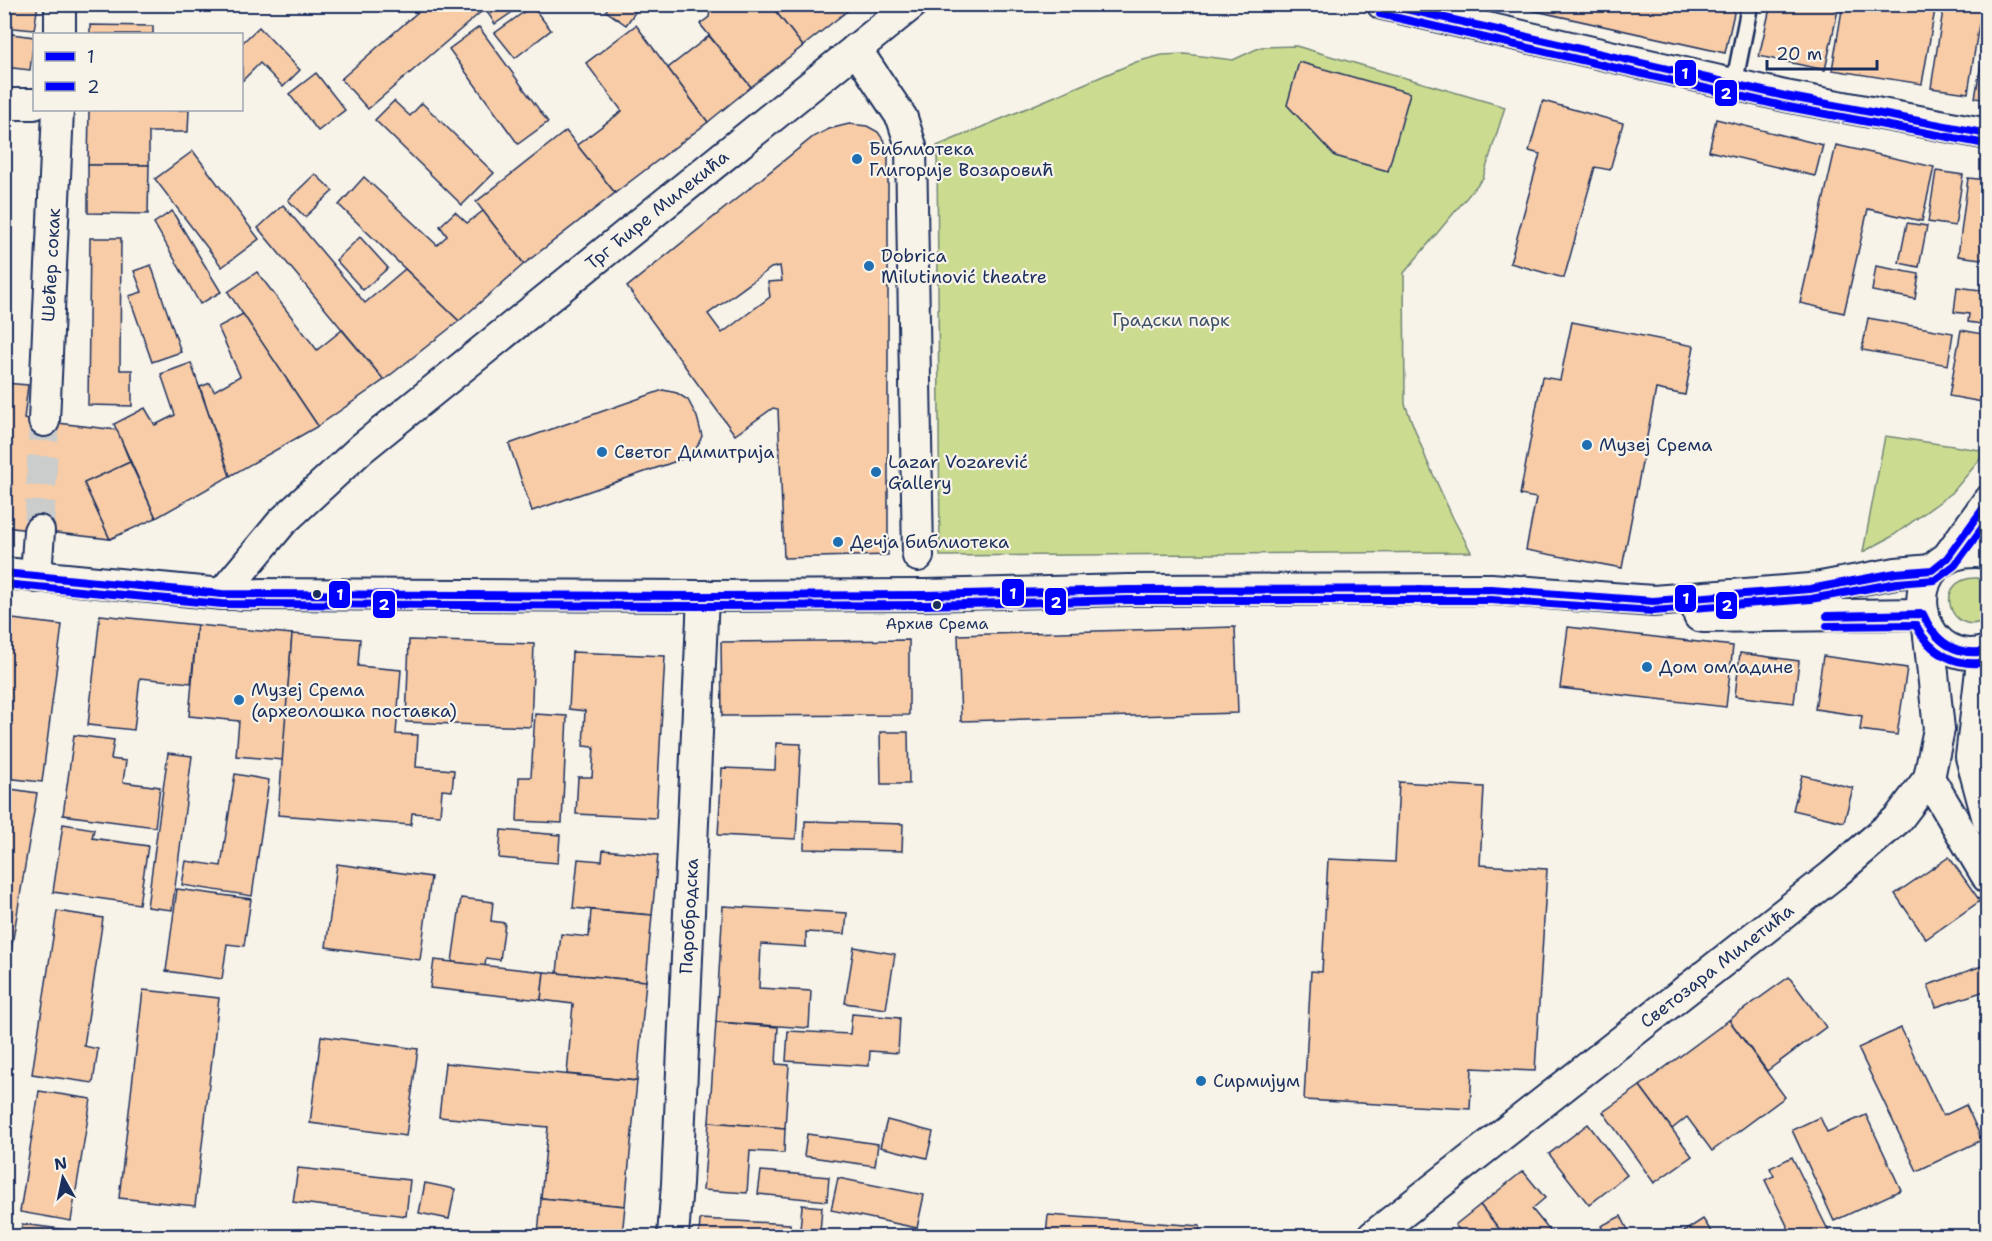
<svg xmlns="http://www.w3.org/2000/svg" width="1992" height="1241" font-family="'Shantell Sans',sans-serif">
<rect width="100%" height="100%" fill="#f7f3e8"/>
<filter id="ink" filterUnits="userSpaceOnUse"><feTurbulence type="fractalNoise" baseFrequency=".0167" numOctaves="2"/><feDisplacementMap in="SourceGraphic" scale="12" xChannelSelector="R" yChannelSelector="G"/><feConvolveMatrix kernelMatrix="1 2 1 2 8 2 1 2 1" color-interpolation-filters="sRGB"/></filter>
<g filter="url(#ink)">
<g fill="#cbdc90" stroke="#738677" stroke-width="1.5">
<path d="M 1296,46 L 1505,107 L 1483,178 L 1404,273 L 1405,404 L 1427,461 L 1453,518 L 1471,552 L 940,556 L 937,146 L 1136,62 L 1162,55 L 1185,54 L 1233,60 L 1261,47 Z"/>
<path d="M 1885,436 L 1987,451 L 1952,493 L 1891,537 L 1863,552 Z"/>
<path d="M 1977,578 L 1987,583 L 1987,619 C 1949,641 1931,577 1977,578 Z"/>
</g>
<g fill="#f7cca6" stroke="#1b2f5e" stroke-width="1.5" fill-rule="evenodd">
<path d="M 4,4 L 38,4 L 34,30 L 4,27 Z"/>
<path d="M 427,4 L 475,4 L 481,12 L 368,109 L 341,79 Z"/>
<path d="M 482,4 L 524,4 L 495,24 Z"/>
<path d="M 610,4 L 641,4 L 626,25 L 606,11 Z"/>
<path d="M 711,4 L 770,4 L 803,46 L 751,87 L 700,24 L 709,17 Z"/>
<path d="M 770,4 L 856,4 L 803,46 Z"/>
<path d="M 1514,4 L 1736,4 L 1725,53 L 1513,6 Z"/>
<path d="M 1771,4 L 1815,4 L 1838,10 L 1825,70 L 1759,56 Z"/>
<path d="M 1843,4 L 1936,4 L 1922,84 L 1832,70 Z"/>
<path d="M 1944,4 L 1982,5 L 1968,93 L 1931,88 Z"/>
<path d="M 532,6 L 551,30 L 515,58 L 495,33 Z"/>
<path d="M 90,25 L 153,26 L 153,34 L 90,34 Z"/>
<path d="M 636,25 L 708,122 L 615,193 L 577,145 L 622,111 L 586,63 Z"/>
<path d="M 1988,25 L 1988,100 L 1975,98 Z"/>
<path d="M 259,27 L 300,70 L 283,87 L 260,63 L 242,81 L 242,43 Z"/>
<path d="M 479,27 L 548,122 L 518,144 L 449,49 Z"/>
<path d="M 4,33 L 34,37 L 30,70 L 4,67 Z"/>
<path d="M 709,36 L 751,87 L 708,122 L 668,68 Z"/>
<path d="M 1299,62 L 1410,93 L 1388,171 L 1335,156 L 1287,105 Z"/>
<path d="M 316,73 L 345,110 L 318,131 L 289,94 Z"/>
<path d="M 394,101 L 410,116 L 422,103 L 494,173 L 462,205 L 375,120 Z"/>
<path d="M 1543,101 L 1623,123 L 1610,170 L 1595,167 L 1564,278 L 1510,263 L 1540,154 L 1529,151 Z"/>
<path d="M 89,110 L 189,110 L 188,132 L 149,132 L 149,165 L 88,165 Z"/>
<path d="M 1716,119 L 1823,145 L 1815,176 L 1709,151 Z"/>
<path d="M 849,124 L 867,126 L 878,132 L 888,147 L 888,555 L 784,558 L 778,409 L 773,408 L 735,435 L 627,287 L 813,137 L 829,129 ZM 780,266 L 782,281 L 768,282 L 770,297 L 722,333 L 708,314 L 771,268 Z"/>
<path d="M 566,131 L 615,193 L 524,264 L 476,202 Z"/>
<path d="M 1836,145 L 1934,167 L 1922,221 L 1868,209 L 1844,313 L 1800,303 Z"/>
<path d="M 193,151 L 259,239 L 222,267 L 155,179 Z"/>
<path d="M 88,165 L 149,165 L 148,214 L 88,213 Z"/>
<path d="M 1936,171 L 1963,175 L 1955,226 L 1928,222 Z"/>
<path d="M 315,174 L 333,191 L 305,217 L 288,200 Z"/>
<path d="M 364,177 L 437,245 L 447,236 L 440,226 L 455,212 L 467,223 L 483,211 L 524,264 L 459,321 L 339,205 Z"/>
<path d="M 1968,178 L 1988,180 L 1988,260 L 1958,256 Z"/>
<path d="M 283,205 L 365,303 L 405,269 L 459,321 L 384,380 L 258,228 Z"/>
<path d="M 172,211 L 221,292 L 200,304 L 154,223 Z"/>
<path d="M 1907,223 L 1927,226 L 1919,267 L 1899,263 Z"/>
<path d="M 360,237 L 388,268 L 363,290 L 336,260 Z"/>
<path d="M 90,238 L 121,238 L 120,370 L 132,370 L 132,406 L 88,405 Z"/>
<path d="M 151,265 L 181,352 L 152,362 L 129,296 L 142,292 L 134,271 Z"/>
<path d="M 1876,266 L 1919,274 L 1915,299 L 1872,291 Z"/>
<path d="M 257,272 L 317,350 L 342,330 L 384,380 L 318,426 L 228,292 Z"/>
<path d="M 1957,287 L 1988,291 L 1988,325 L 1968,322 L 1969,314 L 1954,312 Z"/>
<path d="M 243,314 L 318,426 L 230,476 L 200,387 L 210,383 L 214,391 L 240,376 L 218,327 Z"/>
<path d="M 1868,318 L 1953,333 L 1948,365 L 1862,350 Z"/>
<path d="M 1572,322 L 1694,346 L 1685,395 L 1656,389 L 1622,568 L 1526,550 L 1536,498 L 1520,495 L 1542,377 L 1560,380 Z"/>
<path d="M 1961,330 L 1988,335 L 1988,403 L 1949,396 Z"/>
<path d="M 191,363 L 230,476 L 156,518 L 114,424 L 145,408 L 155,425 L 175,415 L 161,374 Z"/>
<path d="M 4,383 L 28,385 L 24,419 L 117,430 L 130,462 L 84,483 L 110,539 L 4,527 Z"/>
<path d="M 663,390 L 677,393 L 688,400 L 697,417 L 702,436 L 697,447 L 688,457 L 532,511 L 509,444 Z"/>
<path d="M 130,462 L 156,518 L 110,539 L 84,483 Z"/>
<path d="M 100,615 L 197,625 L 191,683 L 140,678 L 134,730 L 88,725 Z"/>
<path d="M 4,618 L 62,625 L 42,782 L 5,778 L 8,750 L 4,750 Z"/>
<path d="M 197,625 L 292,634 L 283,760 L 236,756 L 239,721 L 189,716 Z"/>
<path d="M 1235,627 L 1238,713 L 961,721 L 958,635 Z"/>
<path d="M 1568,627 L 1733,646 L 1726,707 L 1560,688 Z"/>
<path d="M 292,634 L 360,639 L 358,666 L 401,670 L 396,734 L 418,735 L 416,767 L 454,770 L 452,791 L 442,790 L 440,815 L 412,813 L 411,825 L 278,815 Z"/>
<path d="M 409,640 L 534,644 L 531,727 L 406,722 Z"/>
<path d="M 909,640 L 909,715 L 722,716 L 721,642 Z"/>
<path d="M 572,652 L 665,656 L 656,818 L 576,814 L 578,777 L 592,777 L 594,747 L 583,746 L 585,711 L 569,709 Z"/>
<path d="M 1740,653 L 1799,661 L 1794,703 L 1735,696 Z"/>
<path d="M 1823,656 L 1907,668 L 1897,735 L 1860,730 L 1862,716 L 1815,709 Z"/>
<path d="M 535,714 L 567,716 L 562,823 L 517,821 L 519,777 L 531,777 Z"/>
<path d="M 880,732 L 908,732 L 909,784 L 881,784 Z"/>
<path d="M 74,735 L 114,740 L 111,759 L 126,761 L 123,782 L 160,787 L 155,827 L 63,815 Z"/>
<path d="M 776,743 L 801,744 L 796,839 L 718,835 L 722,768 L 775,770 Z"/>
<path d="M 168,753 L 192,756 L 172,910 L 147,907 Z"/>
<path d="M 235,774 L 269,780 L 252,896 L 182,885 L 186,861 L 221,866 Z"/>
<path d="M 1802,775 L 1853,788 L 1844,822 L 1793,810 Z"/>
<path d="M 1399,782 L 1484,787 L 1480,865 L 1547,869 L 1535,1071 L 1472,1068 L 1470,1109 L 1304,1100 L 1311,971 L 1322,972 L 1328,859 L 1395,862 Z"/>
<path d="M 4,788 L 37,793 L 11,951 L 4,949 Z"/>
<path d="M 805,821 L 903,824 L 902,851 L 804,849 Z"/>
<path d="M 63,824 L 94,829 L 92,838 L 148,846 L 139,904 L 53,892 Z"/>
<path d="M 501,830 L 560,835 L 558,863 L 499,858 Z"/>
<path d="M 603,850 L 658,855 L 652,915 L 573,908 L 578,859 L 602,861 Z"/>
<path d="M 1949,857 L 1980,901 L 1926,939 L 1895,894 Z"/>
<path d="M 337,864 L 431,877 L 420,960 L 326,947 Z"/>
<path d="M 177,889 L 251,899 L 244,946 L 227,944 L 222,979 L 166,971 Z"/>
<path d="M 461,898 L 493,902 L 491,921 L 505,923 L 500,960 L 486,958 L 485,966 L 452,962 Z"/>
<path d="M 723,906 L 847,913 L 845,934 L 806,932 L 806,947 L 761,944 L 759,988 L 811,991 L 809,1028 L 716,1022 Z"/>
<path d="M 591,910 L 652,915 L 646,981 L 557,973 L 561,934 L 589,937 Z"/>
<path d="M 57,911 L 103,918 L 84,1046 L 98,1049 L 93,1083 L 32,1074 Z"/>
<path d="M 854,947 L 895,954 L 886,1009 L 845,1003 Z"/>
<path d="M 434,960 L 544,972 L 541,1000 L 430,988 Z"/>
<path d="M 1982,966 L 1988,983 L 1988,990 L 1936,1007 L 1928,985 Z"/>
<path d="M 544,972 L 646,981 L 637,1081 L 567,1074 L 573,1004 L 541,1000 Z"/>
<path d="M 1789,977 L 1826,1027 L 1767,1071 L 1729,1020 Z"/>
<path d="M 143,990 L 219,998 L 195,1206 L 119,1198 Z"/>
<path d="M 852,1014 L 900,1018 L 898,1053 L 870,1051 L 869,1066 L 786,1061 L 788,1031 L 850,1034 Z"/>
<path d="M 1729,1020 L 1785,1097 L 1712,1151 L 1687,1117 L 1672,1129 L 1640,1086 Z"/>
<path d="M 716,1022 L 778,1027 L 776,1064 L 789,1065 L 785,1128 L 709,1122 Z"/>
<path d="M 1901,1028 L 1943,1116 L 1966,1105 L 1982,1140 L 1917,1171 L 1858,1048 Z"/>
<path d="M 321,1036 L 418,1049 L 406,1136 L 310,1123 Z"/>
<path d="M 445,1063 L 637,1081 L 625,1206 L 541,1198 L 548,1127 L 439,1117 Z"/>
<path d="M 1640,1086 L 1692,1156 L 1654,1183 L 1603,1112 Z"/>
<path d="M 39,1091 L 91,1099 L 71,1221 L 20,1212 Z"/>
<path d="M 1866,1115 L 1901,1190 L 1834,1221 L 1792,1130 L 1820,1117 L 1827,1132 Z"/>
<path d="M 887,1120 L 933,1132 L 927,1158 L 880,1147 Z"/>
<path d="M 709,1122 L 785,1128 L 784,1153 L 750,1151 L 747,1193 L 703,1190 Z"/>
<path d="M 1588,1124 L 1627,1175 L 1589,1205 L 1549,1154 Z"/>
<path d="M 807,1134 L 878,1144 L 875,1166 L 804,1156 Z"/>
<path d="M 1792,1157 L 1831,1236 L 1792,1236 L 1765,1180 L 1774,1176 L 1770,1168 Z"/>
<path d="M 298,1168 L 410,1180 L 406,1216 L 293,1202 Z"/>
<path d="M 761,1171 L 829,1177 L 827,1201 L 758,1194 Z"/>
<path d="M 1523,1171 L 1545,1198 L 1532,1209 L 1554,1236 L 1505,1236 L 1480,1205 Z"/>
<path d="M 838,1178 L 924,1195 L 917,1228 L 831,1210 Z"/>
<path d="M 425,1183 L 455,1189 L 449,1219 L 419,1213 Z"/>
<path d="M 541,1198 L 625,1206 L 622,1236 L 538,1236 Z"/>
<path d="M 802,1205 L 822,1207 L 820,1233 L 800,1231 Z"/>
<path d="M 1480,1205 L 1505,1236 L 1465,1236 L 1455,1225 Z"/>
<path d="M 1048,1215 L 1200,1226 L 1199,1236 L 1046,1236 Z"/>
<path d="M 1621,1216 L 1631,1236 L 1606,1236 L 1601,1226 Z"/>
<path d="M 700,1219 L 790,1224 L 790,1236 L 699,1236 Z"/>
<path d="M 1703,1219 L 1714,1236 L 1685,1236 L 1683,1232 Z"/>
<path d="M 22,1224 L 91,1233 L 91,1236 L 20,1236 Z"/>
</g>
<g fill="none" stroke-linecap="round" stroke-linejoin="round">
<path stroke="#cbcccc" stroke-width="30" stroke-dasharray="30 15" stroke-linecap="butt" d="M 39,531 L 44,421"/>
<g stroke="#1b2f5e" stroke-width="20">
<path id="lane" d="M 1734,84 L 1750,4"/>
</g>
<g stroke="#1b2f5e" stroke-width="34">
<g id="street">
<path d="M 1382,4 L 1785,96 L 1988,134"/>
<path d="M 60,34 L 60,4"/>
<path d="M 856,49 L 902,118 L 911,146 L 918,556"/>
<path d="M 4,104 L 34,104"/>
<path d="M 44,421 L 58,110"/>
<path d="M 1988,553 C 1890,540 1911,675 1988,651"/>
<path d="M 1947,558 L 1988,501"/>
<path d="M 4,573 L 222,594 L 703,596 L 925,595 L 1128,590 L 1491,589 L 1653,601 L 1810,589 L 1896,573 L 1932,570"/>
<path d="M 36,577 L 39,531"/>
<path d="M 222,594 L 282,522 L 362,448 L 912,4"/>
<path d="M 1699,616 L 1704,617 L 1923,614"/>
<path d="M 1983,653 L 1971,757 L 1988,820"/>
<path d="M 1929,778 L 1988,878"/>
<path d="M 673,1236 L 677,1184 L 703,596"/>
<path d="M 1373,1236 L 1833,875 L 1898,819 L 1929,778 L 1939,729 L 1928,627"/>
</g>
</g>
<use href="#lane" stroke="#f7f3e8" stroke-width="15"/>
<use href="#street" stroke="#f7f3e8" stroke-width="30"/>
<g stroke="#f7f3e8" stroke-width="12">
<g id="bus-1">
<path d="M 1384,4 L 1785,96 L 1988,134"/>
<path d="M 4,573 L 222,594 L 703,596 L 925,595 L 1128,590 L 1491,589 L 1653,601 L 1810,589 L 1896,573 L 1932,570 L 1947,558 L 1988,502"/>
<path d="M 1827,616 L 1923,614 C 1935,642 1956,657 1988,651"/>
</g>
</g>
<g stroke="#f7f3e8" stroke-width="12">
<g id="bus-2">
<path d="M 1380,14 L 1783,106 L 1986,144"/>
<path d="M 4,584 L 222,604 L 703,606 L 925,605 L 1128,600 L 1491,600 L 1653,611 L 1811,599 L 1897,583 L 1935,580 L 1955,565 L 1988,520"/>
<path d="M 1827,626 L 1916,625 C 1929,653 1957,668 1988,662"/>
</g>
</g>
<use href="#bus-1" stroke="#00f" stroke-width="8"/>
<use href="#bus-2" stroke="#00f" stroke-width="8"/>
</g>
</g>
<g fill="#1f6fb2" stroke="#f7f3e8" stroke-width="2">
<circle cx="857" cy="159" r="6"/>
<circle cx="869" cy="266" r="6"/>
<circle cx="1587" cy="445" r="6"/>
<circle cx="602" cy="452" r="6"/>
<circle cx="876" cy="472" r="6"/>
<circle cx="838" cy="542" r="6"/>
<circle cx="1647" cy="667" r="6"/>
<circle cx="239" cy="700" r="6"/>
<circle cx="1201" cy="1081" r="6"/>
</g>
<g fill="#1b2f5e" stroke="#f7f3e8" stroke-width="2">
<circle cx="317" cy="594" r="5"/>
<circle cx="937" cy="605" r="5"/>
</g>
<g text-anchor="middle" stroke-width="4.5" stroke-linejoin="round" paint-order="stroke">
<g font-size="16" fill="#1b2f5e" stroke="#f7f3e8">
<text x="937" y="629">Архив Срема</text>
</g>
<g font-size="18" fill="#1b2f5e" stroke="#f7f3e8" text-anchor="start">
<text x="869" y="155">Библиотека<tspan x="869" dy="21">Глигорије Возаровић</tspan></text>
<text x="881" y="262">Dobrica<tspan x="881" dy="21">Milutinović theatre</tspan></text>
<text x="1599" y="451">Музеј Срема</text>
<text x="614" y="458">Светог Димитрија</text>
<text x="888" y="468">Lazar Vozarević<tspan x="888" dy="21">Gallery</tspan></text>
<text x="850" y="548">Дечја библиотека</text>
<text x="1659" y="673">Дом омладине</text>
<text x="251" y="696">Музеј Срема<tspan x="251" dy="21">(археолошка поставка)</tspan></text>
<text x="1213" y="1087">Сирмијум</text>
</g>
<g font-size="18" fill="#1b2f5e" stroke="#f7f3e8">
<text transform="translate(657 210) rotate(-39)" y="6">Трг Ћире Милекића</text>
<text transform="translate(51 265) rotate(-87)" y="6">Шећер сокак</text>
<text transform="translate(689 916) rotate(-87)" y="6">Паробродска</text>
<text transform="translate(1717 966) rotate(-38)" y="6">Светозара Милетића</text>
</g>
<g font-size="18" fill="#3e5268" stroke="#f7f3e8">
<text x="1171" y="326">Градски парк</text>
</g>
</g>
<g stroke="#f7f3e8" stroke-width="2">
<rect x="1674" y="59" width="23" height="28" rx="6" fill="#00f"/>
<rect x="1714" y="79" width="24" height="28" rx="6" fill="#00f"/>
<rect x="1001" y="578" width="24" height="29" rx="6" fill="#00f"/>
<rect x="328" y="580" width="23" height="29" rx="6" fill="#00f"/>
<rect x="1674" y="584" width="23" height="29" rx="6" fill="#00f"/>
<rect x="1044" y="587" width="23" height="29" rx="6" fill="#00f"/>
<rect x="372" y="590" width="24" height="29" rx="6" fill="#00f"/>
<rect x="1715" y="591" width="23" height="29" rx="6" fill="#00f"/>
</g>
<g font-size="16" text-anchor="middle" font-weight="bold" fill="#fff">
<text x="1685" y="79">1</text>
<text x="1726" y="99">2</text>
<text x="1013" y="599">1</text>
<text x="340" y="600">1</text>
<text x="1686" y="604">1</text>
<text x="1056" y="608">2</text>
<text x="384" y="610">2</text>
<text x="1727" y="611">2</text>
</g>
<rect width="1992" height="1241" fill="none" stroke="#f7f3e8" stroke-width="24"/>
<rect x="12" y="12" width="1968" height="1217" fill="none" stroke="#1b2f5e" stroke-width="2" filter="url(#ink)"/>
<rect x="33" y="33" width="210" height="78" fill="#f7f3e8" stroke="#9fa5b1" stroke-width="1.5"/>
<rect x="45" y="52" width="30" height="9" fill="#0000ff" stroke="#9fa5b1" stroke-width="1.5"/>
<text x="87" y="63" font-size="18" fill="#1b2f5e">1</text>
<rect x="45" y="82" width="30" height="9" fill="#0000ff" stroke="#9fa5b1" stroke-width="1.5"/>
<text x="87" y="93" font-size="18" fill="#1b2f5e">2</text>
<g transform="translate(63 1178) rotate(351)" stroke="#f7f3e8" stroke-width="4.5" paint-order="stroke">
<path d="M0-4.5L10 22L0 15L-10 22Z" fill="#1b2f5e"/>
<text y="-9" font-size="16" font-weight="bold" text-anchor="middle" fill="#1b2f5e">N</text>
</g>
<path d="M1767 60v9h110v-9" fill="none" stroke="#1b2f5e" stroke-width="3"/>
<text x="1776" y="60" font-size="18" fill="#1b2f5e" stroke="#f7f3e8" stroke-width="4.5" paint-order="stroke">20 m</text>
</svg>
